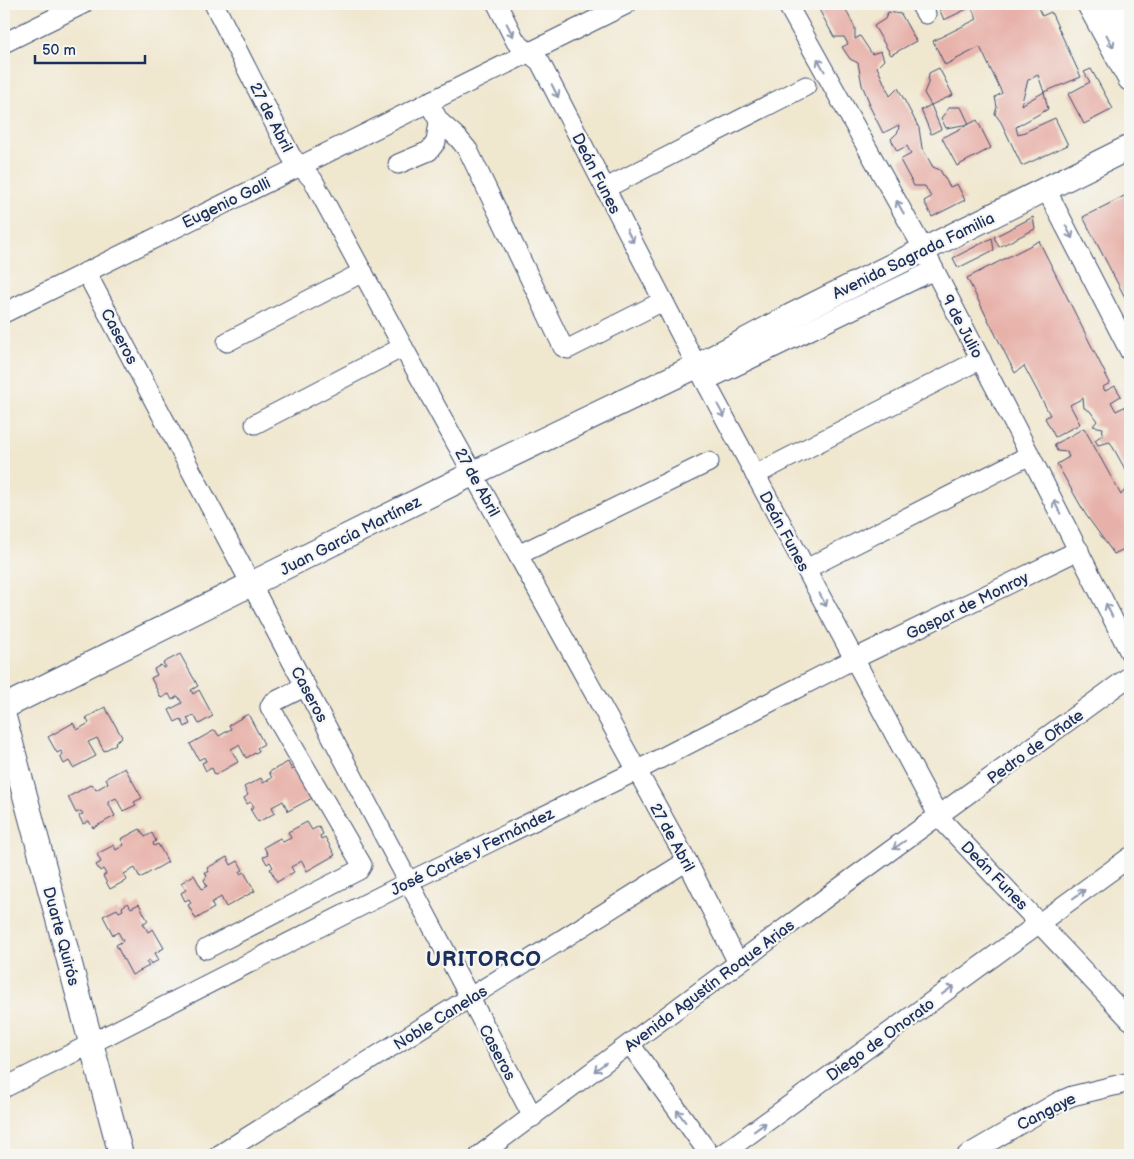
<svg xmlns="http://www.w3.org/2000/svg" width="1134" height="1159" font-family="'Balsamiq Sans',sans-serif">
<rect width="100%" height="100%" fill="#f6f6f2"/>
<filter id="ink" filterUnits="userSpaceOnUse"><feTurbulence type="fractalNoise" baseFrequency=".02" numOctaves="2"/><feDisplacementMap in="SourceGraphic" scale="10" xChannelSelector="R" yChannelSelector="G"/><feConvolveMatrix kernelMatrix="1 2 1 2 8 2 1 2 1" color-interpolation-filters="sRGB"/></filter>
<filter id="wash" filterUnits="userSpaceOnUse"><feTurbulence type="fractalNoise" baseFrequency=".0096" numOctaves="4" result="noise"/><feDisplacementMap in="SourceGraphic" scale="20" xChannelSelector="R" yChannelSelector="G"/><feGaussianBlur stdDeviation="1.12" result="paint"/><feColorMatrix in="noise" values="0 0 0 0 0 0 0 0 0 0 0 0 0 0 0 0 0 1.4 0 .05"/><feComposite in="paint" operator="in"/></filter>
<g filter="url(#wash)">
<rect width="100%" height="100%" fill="#f0e7cf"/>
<g id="blocks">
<g fill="#e7b1a9" fill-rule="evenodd">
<path d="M 816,4 L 843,4 L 855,28 L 855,39 L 860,36 L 872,54 L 881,51 L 884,60 L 877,67 L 890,96 L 898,88 L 919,128 L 922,148 L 933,167 L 940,170 L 950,187 L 957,184 L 965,200 L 932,217 L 924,201 L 931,197 L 925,186 L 914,186 L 900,160 L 911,154 L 907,146 L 897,151 L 891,139 L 898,132 L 899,125 L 883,133 L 868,103 L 870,104 L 862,85 L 858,63 L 850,59 L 842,47 L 848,44 L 844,37 L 834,37 Z"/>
<path d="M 943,4 L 1036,4 L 1042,16 L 1051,12 L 1081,77 L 1044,92 L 1048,109 L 1016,127 L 1018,135 L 1055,118 L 1068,145 L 1022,166 L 1001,122 L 995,114 L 997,107 L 995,97 L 1002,93 L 980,47 L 945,65 L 933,41 L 977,19 L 971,7 L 944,20 L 938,6 ZM 1038,75 L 1044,92 L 1021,105 L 1028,80 Z"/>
<path d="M 888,12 L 901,14 L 916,41 L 891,55 L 874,26 L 885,19 Z"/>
<path d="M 939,68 L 953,95 L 931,105 L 924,93 L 928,83 L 929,73 Z"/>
<path d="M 1091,69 L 1113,109 L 1084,124 L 1068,94 L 1090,82 L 1084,72 Z"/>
<path d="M 931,105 L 941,129 L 931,134 L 921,110 Z"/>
<path d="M 950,107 L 961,107 L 969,124 L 946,128 L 941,118 Z"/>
<path d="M 977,120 L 991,148 L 957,166 L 942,138 Z"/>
<path d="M 1130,193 L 1130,307 L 1083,217 Z"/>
<path d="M 1033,217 L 1035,229 L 999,247 L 994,237 Z"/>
<path d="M 992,238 L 994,250 L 958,268 L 953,258 Z"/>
<path d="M 1039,241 L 1110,383 L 1103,387 L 1105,391 L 1115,386 L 1121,396 L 1111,402 L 1116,411 L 1126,406 L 1130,413 L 1130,478 L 1110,442 L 1098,445 L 1095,440 L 1102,435 L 1103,428 L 1093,426 L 1097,421 L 1090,411 L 1084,408 L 1083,398 L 1070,405 L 1080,424 L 1055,437 L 1045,418 L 1050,415 L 1024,366 L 1015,373 L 967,278 Z"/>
<path d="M 1084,428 L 1121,495 L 1130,484 L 1130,546 L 1114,554 L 1086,515 L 1057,464 L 1069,457 L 1067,452 L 1057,451 L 1054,445 Z"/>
<path d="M 1130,571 L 1130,587 L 1124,575 Z"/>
<path d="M 180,654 L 198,686 L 191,690 L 193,694 L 199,690 L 213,716 L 199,724 L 194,715 L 187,718 L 190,724 L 185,727 L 181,719 L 175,722 L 169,710 L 182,703 L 178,696 L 172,700 L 169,694 L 161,698 L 151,678 L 157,675 L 154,669 L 161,665 L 163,668 L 166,667 L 163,663 Z"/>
<path d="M 105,707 L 122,737 L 115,742 L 116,744 L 104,751 L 97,738 L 88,742 L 96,756 L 73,768 L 69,761 L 64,764 L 60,756 L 63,754 L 61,751 L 57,753 L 48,737 L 73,723 L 77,730 L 89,723 L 86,718 Z"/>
<path d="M 248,714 L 264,744 L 257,748 L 259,751 L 246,758 L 239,745 L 231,749 L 238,762 L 215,775 L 212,768 L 206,771 L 202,763 L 206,761 L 204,757 L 199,760 L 190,744 L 215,730 L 219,736 L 231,729 L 229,725 Z"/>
<path d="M 288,762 L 292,770 L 300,766 L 316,796 L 288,811 L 283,801 L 272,807 L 275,813 L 258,822 L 250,809 L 254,807 L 251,802 L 247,804 L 244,798 L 248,795 L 244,787 L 261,778 L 263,783 L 272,778 L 269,772 Z"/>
<path d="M 125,768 L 142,798 L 134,802 L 136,805 L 123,811 L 116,798 L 108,802 L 115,816 L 93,828 L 89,821 L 83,824 L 79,816 L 83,814 L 81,811 L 76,813 L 68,797 L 92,784 L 96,790 L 108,783 L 106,778 Z"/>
<path d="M 307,822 L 312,830 L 319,826 L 323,834 L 320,836 L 321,839 L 325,837 L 335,855 L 307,871 L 302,861 L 291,867 L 294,872 L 277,882 L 270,869 L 273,867 L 270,862 L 267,864 L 263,857 L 268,855 L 264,847 L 280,838 L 283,842 L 291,838 L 288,832 Z"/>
<path d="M 140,829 L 145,837 L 152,833 L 156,841 L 153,843 L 154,846 L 158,844 L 168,862 L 140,878 L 135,868 L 124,874 L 127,880 L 110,889 L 103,876 L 106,874 L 103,869 L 100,871 L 96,865 L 101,862 L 97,854 L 114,845 L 116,850 L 124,845 L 121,839 Z"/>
<path d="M 227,857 L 231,865 L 238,861 L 243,870 L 239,872 L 240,874 L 244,872 L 255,891 L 226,907 L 221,897 L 211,903 L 214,908 L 196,919 L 188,905 L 191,903 L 189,899 L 185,901 L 181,893 L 186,890 L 181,883 L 194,875 L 202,889 L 207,886 L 204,880 L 207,876 L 205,872 L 209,872 L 207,868 Z"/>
<path d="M 128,903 L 131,908 L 139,904 L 148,921 L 143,923 L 148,932 L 153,929 L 164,948 L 155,953 L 159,960 L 151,964 L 149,960 L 146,962 L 149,966 L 132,975 L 116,945 L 123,941 L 118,932 L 113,935 L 103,916 L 117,909 L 119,912 L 123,910 L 122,907 Z"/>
</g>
</g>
</g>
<g filter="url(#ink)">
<use href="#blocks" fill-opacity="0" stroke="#3b4b6f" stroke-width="1"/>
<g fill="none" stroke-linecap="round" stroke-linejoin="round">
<g stroke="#3b4b6f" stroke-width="21">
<g id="minor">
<path d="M 214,4 L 291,156 L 313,180 L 403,347 L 687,861 L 738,963"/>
<path d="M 497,4 L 516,42 L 540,62 L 697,366 L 939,817 L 1130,1020"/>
<path d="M 787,4 L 924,250 L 1030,455 L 1130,653"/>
<path d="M 920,4 L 926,14"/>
<path d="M 4,43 L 83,4"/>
<path d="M 428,102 L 439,121 L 458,138 L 468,150 L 563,347 L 568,349 L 663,301"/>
<path d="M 398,164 L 429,151 L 436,142 L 439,121"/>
<path d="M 606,188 L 806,86"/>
<path d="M 1046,189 L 1130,352"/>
<path d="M 86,272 L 533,1117"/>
<path d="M 4,313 L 627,4"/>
<path d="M 227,342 L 363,272"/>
<path d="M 705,381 L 934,270"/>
<path d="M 255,424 L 403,347"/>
<path d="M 755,475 L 981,359"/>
<path d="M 518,555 L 709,462"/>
<path d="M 806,569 L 1030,455"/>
<path d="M 206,949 L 359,870 L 362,865 L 270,707 L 272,703 L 306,686"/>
<path d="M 630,1044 L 710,1155"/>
<path d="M 4,1088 L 408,882 L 636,771 L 854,659 L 1079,550"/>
<path d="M 219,1155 L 687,861"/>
<path d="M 480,1155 L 835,891 L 1130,676"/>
<path d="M 721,1155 L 1130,857"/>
<path d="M 967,1155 L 1058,1102 L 1072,1096 L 1130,1082"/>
</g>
</g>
<g stroke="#3b4b6f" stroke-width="26">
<g id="major">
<path d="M 1089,4 L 1130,79"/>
<path d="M 1113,4 L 1130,36"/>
<path d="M 4,707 L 474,473 L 697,366 L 789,317 L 1130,147"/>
<path d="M 4,717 L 121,1155"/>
</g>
</g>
<use href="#minor" stroke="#fff" stroke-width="19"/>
<use href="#major" stroke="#fff" stroke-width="24"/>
</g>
<defs><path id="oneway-shaft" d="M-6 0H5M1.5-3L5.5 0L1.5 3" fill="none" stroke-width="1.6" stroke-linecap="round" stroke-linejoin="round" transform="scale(1.25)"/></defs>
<g stroke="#8d97ae">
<use href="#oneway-shaft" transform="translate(510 30) rotate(63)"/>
<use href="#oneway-shaft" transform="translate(1110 41) rotate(61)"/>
<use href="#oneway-shaft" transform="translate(821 65) rotate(-119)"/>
<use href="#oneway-shaft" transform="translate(555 91) rotate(63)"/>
<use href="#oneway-shaft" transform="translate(900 207) rotate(-119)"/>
<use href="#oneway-shaft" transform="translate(1069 232) rotate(63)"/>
<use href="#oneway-shaft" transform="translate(630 236) rotate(63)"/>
<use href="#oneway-shaft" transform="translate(721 411) rotate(62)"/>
<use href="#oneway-shaft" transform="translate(1057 507) rotate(-117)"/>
<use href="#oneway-shaft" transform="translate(823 600) rotate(62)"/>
<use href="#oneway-shaft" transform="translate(1109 610) rotate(-116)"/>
<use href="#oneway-shaft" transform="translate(899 845) rotate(145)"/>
<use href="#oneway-shaft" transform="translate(1079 894) rotate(-36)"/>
<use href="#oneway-shaft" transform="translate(948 990) rotate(-36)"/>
<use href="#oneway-shaft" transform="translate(600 1067) rotate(143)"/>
<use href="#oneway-shaft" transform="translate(681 1116) rotate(-126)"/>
<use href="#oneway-shaft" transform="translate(760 1127) rotate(-36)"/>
</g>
</g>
<g text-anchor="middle" stroke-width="4.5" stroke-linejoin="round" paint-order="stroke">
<g font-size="16" fill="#1b2f5e" stroke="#f6f6f2">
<text transform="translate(272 117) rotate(63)" y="6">27 de Abril</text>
<text transform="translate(597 173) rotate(63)" y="6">Deán Funes</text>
<text transform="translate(226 202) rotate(-26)" y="6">Eugenio Galli</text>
<text transform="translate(913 255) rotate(-26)" y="6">Avenida Sagrada Familia</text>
<text transform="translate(963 326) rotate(62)" y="6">9 de Julio</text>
<text transform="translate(120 336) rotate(62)" y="6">Caseros</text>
<text transform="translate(478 482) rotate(61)" y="6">27 de Abril</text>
<text transform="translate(785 531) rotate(62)" y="6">Deán Funes</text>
<text transform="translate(350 535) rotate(-27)" y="6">Juan García Martínez</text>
<text transform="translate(967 605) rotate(-26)" y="6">Gaspar de Monroy</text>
<text transform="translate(310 694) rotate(62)" y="6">Caseros</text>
<text transform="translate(1035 746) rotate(-36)" y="6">Pedro de Oñate</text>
<text transform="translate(673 837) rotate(61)" y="6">27 de Abril</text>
<text transform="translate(472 851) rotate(-26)" y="6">José Cortés y Fernández</text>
<text transform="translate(995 875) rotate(46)" y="6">Deán Funes</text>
<text transform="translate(62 936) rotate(75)" y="6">Duarte Quirós</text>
<text transform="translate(709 985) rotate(-37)" y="6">Avenida Agustín Roque Arias</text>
<text transform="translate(440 1017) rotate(-32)" y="6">Noble Canelas</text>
<text transform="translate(880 1039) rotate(-36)" y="6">Diego de Onorato</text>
<text transform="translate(498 1052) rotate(62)" y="6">Caseros</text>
<text transform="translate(1046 1111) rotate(-27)" y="6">Cangaye</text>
</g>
<g font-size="21" font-weight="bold" letter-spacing="1" fill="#1b2f5e" stroke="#f6f6f2">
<text x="484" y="966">URITORCO</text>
</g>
</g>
<rect width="1134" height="1159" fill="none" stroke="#f6f6f2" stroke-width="20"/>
<path d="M35 55v8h110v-8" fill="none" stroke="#1b2f5e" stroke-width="2.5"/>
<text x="42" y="55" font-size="15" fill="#1b2f5e" stroke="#f6f6f2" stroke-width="4" paint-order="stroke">50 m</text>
</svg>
